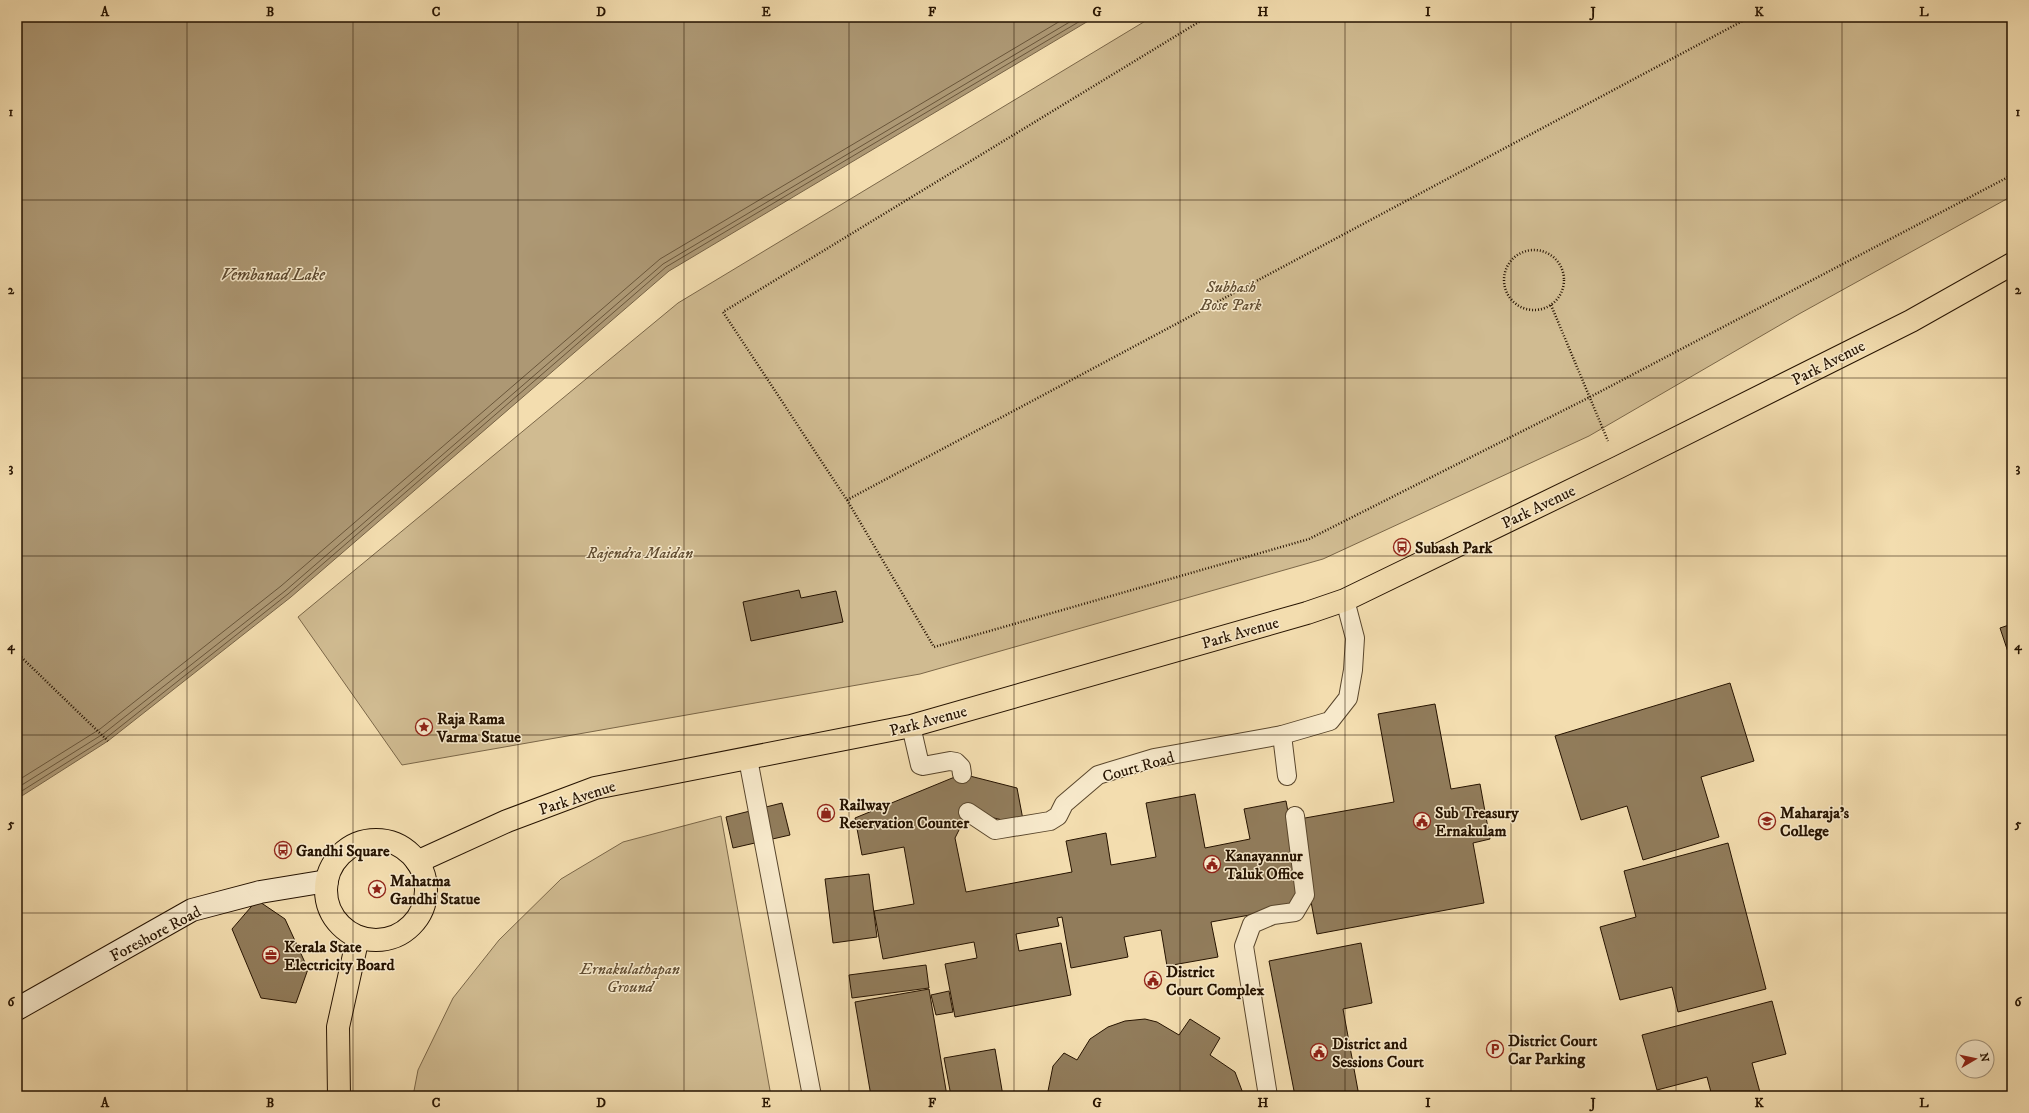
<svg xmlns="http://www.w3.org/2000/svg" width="2029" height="1113" font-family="'IM FELL DW Pica',serif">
<rect width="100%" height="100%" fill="#f3ddaf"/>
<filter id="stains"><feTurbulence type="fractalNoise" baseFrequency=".005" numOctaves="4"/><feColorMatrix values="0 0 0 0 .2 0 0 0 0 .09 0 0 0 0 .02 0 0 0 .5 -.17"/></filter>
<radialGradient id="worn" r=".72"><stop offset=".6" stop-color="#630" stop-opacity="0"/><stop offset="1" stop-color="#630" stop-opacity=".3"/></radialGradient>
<g fill="#d0bb91" stroke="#7b6748">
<path d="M 1152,17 L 2012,17 L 2012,196 L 1799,314 L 1589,436 L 1323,559 L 920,674 L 402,765 L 298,617 L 678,303 Z"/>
<path d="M 721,816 L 771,1096 L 413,1096 L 418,1070 L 453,998 L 499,940 L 561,879 L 623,842 Z"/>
</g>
<path fill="#ad9874" stroke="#776346" d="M 17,17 L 1095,17 L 669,271 L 291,597 L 108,741 L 17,799 Z"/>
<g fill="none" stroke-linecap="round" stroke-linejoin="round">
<g stroke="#6a563a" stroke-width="1">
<path d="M 17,781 L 100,729 L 281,586 L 660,259 L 1067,17"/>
<path d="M 17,788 L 103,734 L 285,591 L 663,264 L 1078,17"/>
<path d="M 17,794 L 106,738 L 288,594 L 666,267 L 1087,17"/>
</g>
</g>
<g fill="#917c5b" stroke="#261300">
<path d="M 2012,351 L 2012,361 L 2008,353 Z"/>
<path d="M 799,590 L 801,598 L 836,591 L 843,622 L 751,641 L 743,602 Z"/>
<path d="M 2012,624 L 2012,664 L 2000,628 Z"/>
<path d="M 1730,683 L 1754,761 L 1701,777 L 1719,837 L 1643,860 L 1627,806 L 1581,820 L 1555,736 Z"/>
<path d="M 1435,704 L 1451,789 L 1480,784 L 1490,839 L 1473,843 L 1484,903 L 1317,934 L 1304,864 L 1305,905 L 1211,922 L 1218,957 L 1167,966 L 1161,930 L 1124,937 L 1128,957 L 1071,968 L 1062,917 L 1057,918 L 1059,926 L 1016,934 L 1019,951 L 1061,943 L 1071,995 L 955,1017 L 945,964 L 977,958 L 974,942 L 883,959 L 874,911 L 914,904 L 904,847 L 862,855 L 855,818 L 962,774 L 1017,788 L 1024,825 L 968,812 L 955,838 L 966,892 L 1072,872 L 1066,841 L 1106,833 L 1111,865 L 1156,857 L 1146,803 L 1195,794 L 1205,848 L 1250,839 L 1244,809 L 1286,801 L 1295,850 L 1294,820 L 1394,802 L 1378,714 Z"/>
<path d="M 782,803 L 790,835 L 733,848 L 726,817 Z"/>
<path d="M 1728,843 L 1766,989 L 1678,1012 L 1672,987 L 1620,1000 L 1600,927 L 1636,917 L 1624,871 Z"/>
<path d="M 869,874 L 877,937 L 833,943 L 825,879 Z"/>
<path d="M 257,900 L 285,919 L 308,969 L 296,1003 L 261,998 L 232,929 Z"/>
<path d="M 1361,943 L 1372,1003 L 1343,1009 L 1359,1096 L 1295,1096 L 1269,961 Z"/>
<path d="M 926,965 L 929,988 L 852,998 L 849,975 Z"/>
<path d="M 929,989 L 947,1096 L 871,1096 L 855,1002 Z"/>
<path d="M 949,991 L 953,1012 L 936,1015 L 931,995 Z"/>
<path d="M 1772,1001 L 1786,1054 L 1752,1063 L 1761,1096 L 1712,1096 L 1707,1077 L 1657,1090 L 1642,1035 Z"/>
<path d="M 1145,1019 L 1157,1022 L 1179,1035 L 1190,1019 L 1220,1038 L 1210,1055 L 1235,1072 L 1244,1096 L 1047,1096 L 1053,1066 L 1064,1053 L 1077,1060 L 1090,1039 L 1108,1027 L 1125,1021 Z"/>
<path d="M 995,1049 L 1003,1096 L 951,1096 L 944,1058 Z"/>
</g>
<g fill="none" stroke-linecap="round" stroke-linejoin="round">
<g stroke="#59462c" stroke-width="20">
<g id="lane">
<path d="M 911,726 L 920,765 L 923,766 L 950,761 L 956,762 L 961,767 L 962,774"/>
<path d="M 748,759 L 812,1096"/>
<path d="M 1287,776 L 1282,735 L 1330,721 L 1348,698 L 1353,670 L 1355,638 L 1345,600"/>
<path d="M 968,812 L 995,830 L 1050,821 L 1058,816 L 1064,804 L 1098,775 L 1154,758 L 1282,735"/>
<path d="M 1268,1096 L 1244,946 L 1252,924 L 1273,915 L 1295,912 L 1305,895 L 1295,816"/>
</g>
</g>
<g stroke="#261300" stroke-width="24">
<path id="secondary" d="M 17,1009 L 192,910 L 260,892 L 327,881"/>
</g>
<g stroke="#261300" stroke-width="24">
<g id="primary">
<circle cx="376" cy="890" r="50"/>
<path d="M 417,862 L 507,821 L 595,788 L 911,726 L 1307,613 L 1345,600 L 1619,467 L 1911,321 L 2012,264"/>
<path d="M 339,1096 L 338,1027 L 358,937"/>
</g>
</g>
<g stroke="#261300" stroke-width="2.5" stroke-dasharray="1 2" stroke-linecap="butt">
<path d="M 1207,17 L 723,312 L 847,500 L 934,647 L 1309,539 L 1590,397 L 2012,175"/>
<circle cx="1534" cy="280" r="30"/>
<path d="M 1551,305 L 1608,441"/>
<path d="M 847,500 L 1750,17"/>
<path d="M 17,653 L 108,741"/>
</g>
<use href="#lane" stroke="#f7e9cb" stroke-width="18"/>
<use href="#secondary" stroke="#f7e9cb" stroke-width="22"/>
<use href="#primary" stroke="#f3ddaf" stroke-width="22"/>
</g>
<path fill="none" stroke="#261300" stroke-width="1" stroke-opacity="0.55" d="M 187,17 L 187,1096M 353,17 L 353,1096M 518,17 L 518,1096M 684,17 L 684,1096M 849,17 L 849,1096M 1014,17 L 1014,1096M 1180,17 L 1180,1096M 1345,17 L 1345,1096M 1511,17 L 1511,1096M 1676,17 L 1676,1096M 1842,17 L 1842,1096M 17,200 L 2012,200M 17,378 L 2012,378M 17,556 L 2012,556M 17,735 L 2012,735M 17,913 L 2012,913"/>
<defs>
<g id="bus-ring" transform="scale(0.9)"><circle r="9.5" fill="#f7e9cb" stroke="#8f2418" stroke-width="1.5"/><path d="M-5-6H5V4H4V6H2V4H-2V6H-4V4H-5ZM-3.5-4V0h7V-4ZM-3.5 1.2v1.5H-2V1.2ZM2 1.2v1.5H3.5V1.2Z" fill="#8f2418"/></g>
<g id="sight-ring" transform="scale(0.9)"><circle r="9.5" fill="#f7e9cb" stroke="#8f2418" stroke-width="1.5"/><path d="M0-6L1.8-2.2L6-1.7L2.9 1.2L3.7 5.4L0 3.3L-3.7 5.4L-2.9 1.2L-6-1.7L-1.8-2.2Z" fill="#8f2418"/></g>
<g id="shop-ring" transform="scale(0.9)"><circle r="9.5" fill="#f7e9cb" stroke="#8f2418" stroke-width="1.5"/><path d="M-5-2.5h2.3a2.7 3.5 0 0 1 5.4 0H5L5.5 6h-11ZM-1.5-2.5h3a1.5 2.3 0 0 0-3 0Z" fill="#8f2418"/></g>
<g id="civic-ring" transform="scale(0.9)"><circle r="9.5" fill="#f7e9cb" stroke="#8f2418" stroke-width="1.5"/><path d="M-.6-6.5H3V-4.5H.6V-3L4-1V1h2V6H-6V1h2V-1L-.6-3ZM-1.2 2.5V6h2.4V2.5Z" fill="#8f2418"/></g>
<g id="university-ring" transform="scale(0.9)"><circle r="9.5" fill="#f7e9cb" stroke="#8f2418" stroke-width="1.5"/><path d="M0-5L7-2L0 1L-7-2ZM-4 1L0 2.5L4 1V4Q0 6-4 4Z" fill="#8f2418"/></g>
<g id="office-ring" transform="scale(0.9)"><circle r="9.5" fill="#f7e9cb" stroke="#8f2418" stroke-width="1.5"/><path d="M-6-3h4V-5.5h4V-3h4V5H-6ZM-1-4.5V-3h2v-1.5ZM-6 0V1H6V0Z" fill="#8f2418"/></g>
<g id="parking-ring" transform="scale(0.9)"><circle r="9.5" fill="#f7e9cb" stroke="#8f2418" stroke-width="1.5"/><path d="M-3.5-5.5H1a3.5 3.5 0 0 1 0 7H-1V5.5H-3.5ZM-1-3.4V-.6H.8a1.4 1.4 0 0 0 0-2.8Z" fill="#8f2418"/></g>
</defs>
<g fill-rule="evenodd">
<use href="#bus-ring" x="1402" y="547"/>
<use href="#sight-ring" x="424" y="727"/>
<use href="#shop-ring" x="826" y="813"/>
<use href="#civic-ring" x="1422" y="821"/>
<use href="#university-ring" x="1767" y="821"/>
<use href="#bus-ring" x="283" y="850"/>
<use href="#civic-ring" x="1212" y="864"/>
<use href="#sight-ring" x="377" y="889"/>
<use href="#office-ring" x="271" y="955"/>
<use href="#civic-ring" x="1153" y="980"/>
<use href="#parking-ring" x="1495" y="1049"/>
<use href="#civic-ring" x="1319" y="1052"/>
</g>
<g text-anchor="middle" stroke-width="3" stroke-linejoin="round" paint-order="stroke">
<g font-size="16" font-style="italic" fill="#624e33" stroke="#f7e9cb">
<text x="1231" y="292">Subhash<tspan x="1231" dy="18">Bose Park</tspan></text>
<text x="640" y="558">Rajendra Maidan</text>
<text x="630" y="974">Ernakulathapan<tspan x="630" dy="18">Ground</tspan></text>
</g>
<g font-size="16" fill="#261300" stroke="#f7e9cb">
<text transform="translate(1828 362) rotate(-27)" y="6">Park Avenue</text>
<text transform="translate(1538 506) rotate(-26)" y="6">Park Avenue</text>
<text transform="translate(1240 632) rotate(-16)" y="6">Park Avenue</text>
<text transform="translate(928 720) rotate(-15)" y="6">Park Avenue</text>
<text transform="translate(1138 766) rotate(-16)" y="6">Court Road</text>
<text transform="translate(577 797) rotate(-18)" y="6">Park Avenue</text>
<text transform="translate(155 933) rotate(-28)" y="6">Foreshore Road</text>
</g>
<g font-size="16" font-weight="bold" fill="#261300" stroke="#f7e9cb" text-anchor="start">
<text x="1415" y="553">Subash Park</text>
<text x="437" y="724">Raja Rama<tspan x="437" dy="18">Varma Statue</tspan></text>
<text x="839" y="810">Railway<tspan x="839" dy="18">Reservation Counter</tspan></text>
<text x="1435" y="818">Sub Treasury<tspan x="1435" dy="18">Ernakulam</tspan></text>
<text x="1780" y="818">Maharaja's<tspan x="1780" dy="18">College</tspan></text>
<text x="296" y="856">Gandhi Square</text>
<text x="1225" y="861">Kanayannur<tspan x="1225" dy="18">Taluk Office</tspan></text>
<text x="390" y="886">Mahatma<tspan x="390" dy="18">Gandhi Statue</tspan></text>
<text x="284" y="952">Kerala State<tspan x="284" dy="18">Electricity Board</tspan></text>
<text x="1166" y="977">District<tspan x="1166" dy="18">Court Complex</tspan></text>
<text x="1508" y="1046">District Court<tspan x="1508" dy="18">Car Parking</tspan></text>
<text x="1332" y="1049">District and<tspan x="1332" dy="18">Sessions Court</tspan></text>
</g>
<g font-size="17" font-style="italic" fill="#5c482e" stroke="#f7e9cb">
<text x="273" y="280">Vembanad Lake</text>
</g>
</g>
<rect width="2029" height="1113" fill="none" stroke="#f3ddaf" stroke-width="44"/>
<g transform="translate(1975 1059) rotate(81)"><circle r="19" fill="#f7e9cb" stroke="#a3937a"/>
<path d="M0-3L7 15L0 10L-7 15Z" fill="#8f2418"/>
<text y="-6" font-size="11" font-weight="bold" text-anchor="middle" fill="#261300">N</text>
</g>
<rect x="22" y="22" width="1985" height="1069" fill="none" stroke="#261300" stroke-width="1.5"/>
<g font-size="13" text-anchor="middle" font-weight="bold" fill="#261300">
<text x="105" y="16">A</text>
<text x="270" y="16">B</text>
<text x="436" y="16">C</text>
<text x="601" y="16">D</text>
<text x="766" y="16">E</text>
<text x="932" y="16">F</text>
<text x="1097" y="16">G</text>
<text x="1263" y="16">H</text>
<text x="1428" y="16">I</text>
<text x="1593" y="16">J</text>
<text x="1759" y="16">K</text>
<text x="1924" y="16">L</text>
<text x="11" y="116">1</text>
<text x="2018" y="116">1</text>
<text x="11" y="294">2</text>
<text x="2018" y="294">2</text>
<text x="11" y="472">3</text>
<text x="2018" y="472">3</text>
<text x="11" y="650">4</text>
<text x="2018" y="650">4</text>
<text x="11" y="828">5</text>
<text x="2018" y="828">5</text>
<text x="11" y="1006">6</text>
<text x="2018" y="1006">6</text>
<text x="105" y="1107">A</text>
<text x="270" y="1107">B</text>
<text x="436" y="1107">C</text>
<text x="601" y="1107">D</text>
<text x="766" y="1107">E</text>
<text x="932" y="1107">F</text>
<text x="1097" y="1107">G</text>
<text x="1263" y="1107">H</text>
<text x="1428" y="1107">I</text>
<text x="1593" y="1107">J</text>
<text x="1759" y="1107">K</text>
<text x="1924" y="1107">L</text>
</g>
<rect width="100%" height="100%" filter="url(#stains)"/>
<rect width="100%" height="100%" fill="url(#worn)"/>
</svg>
